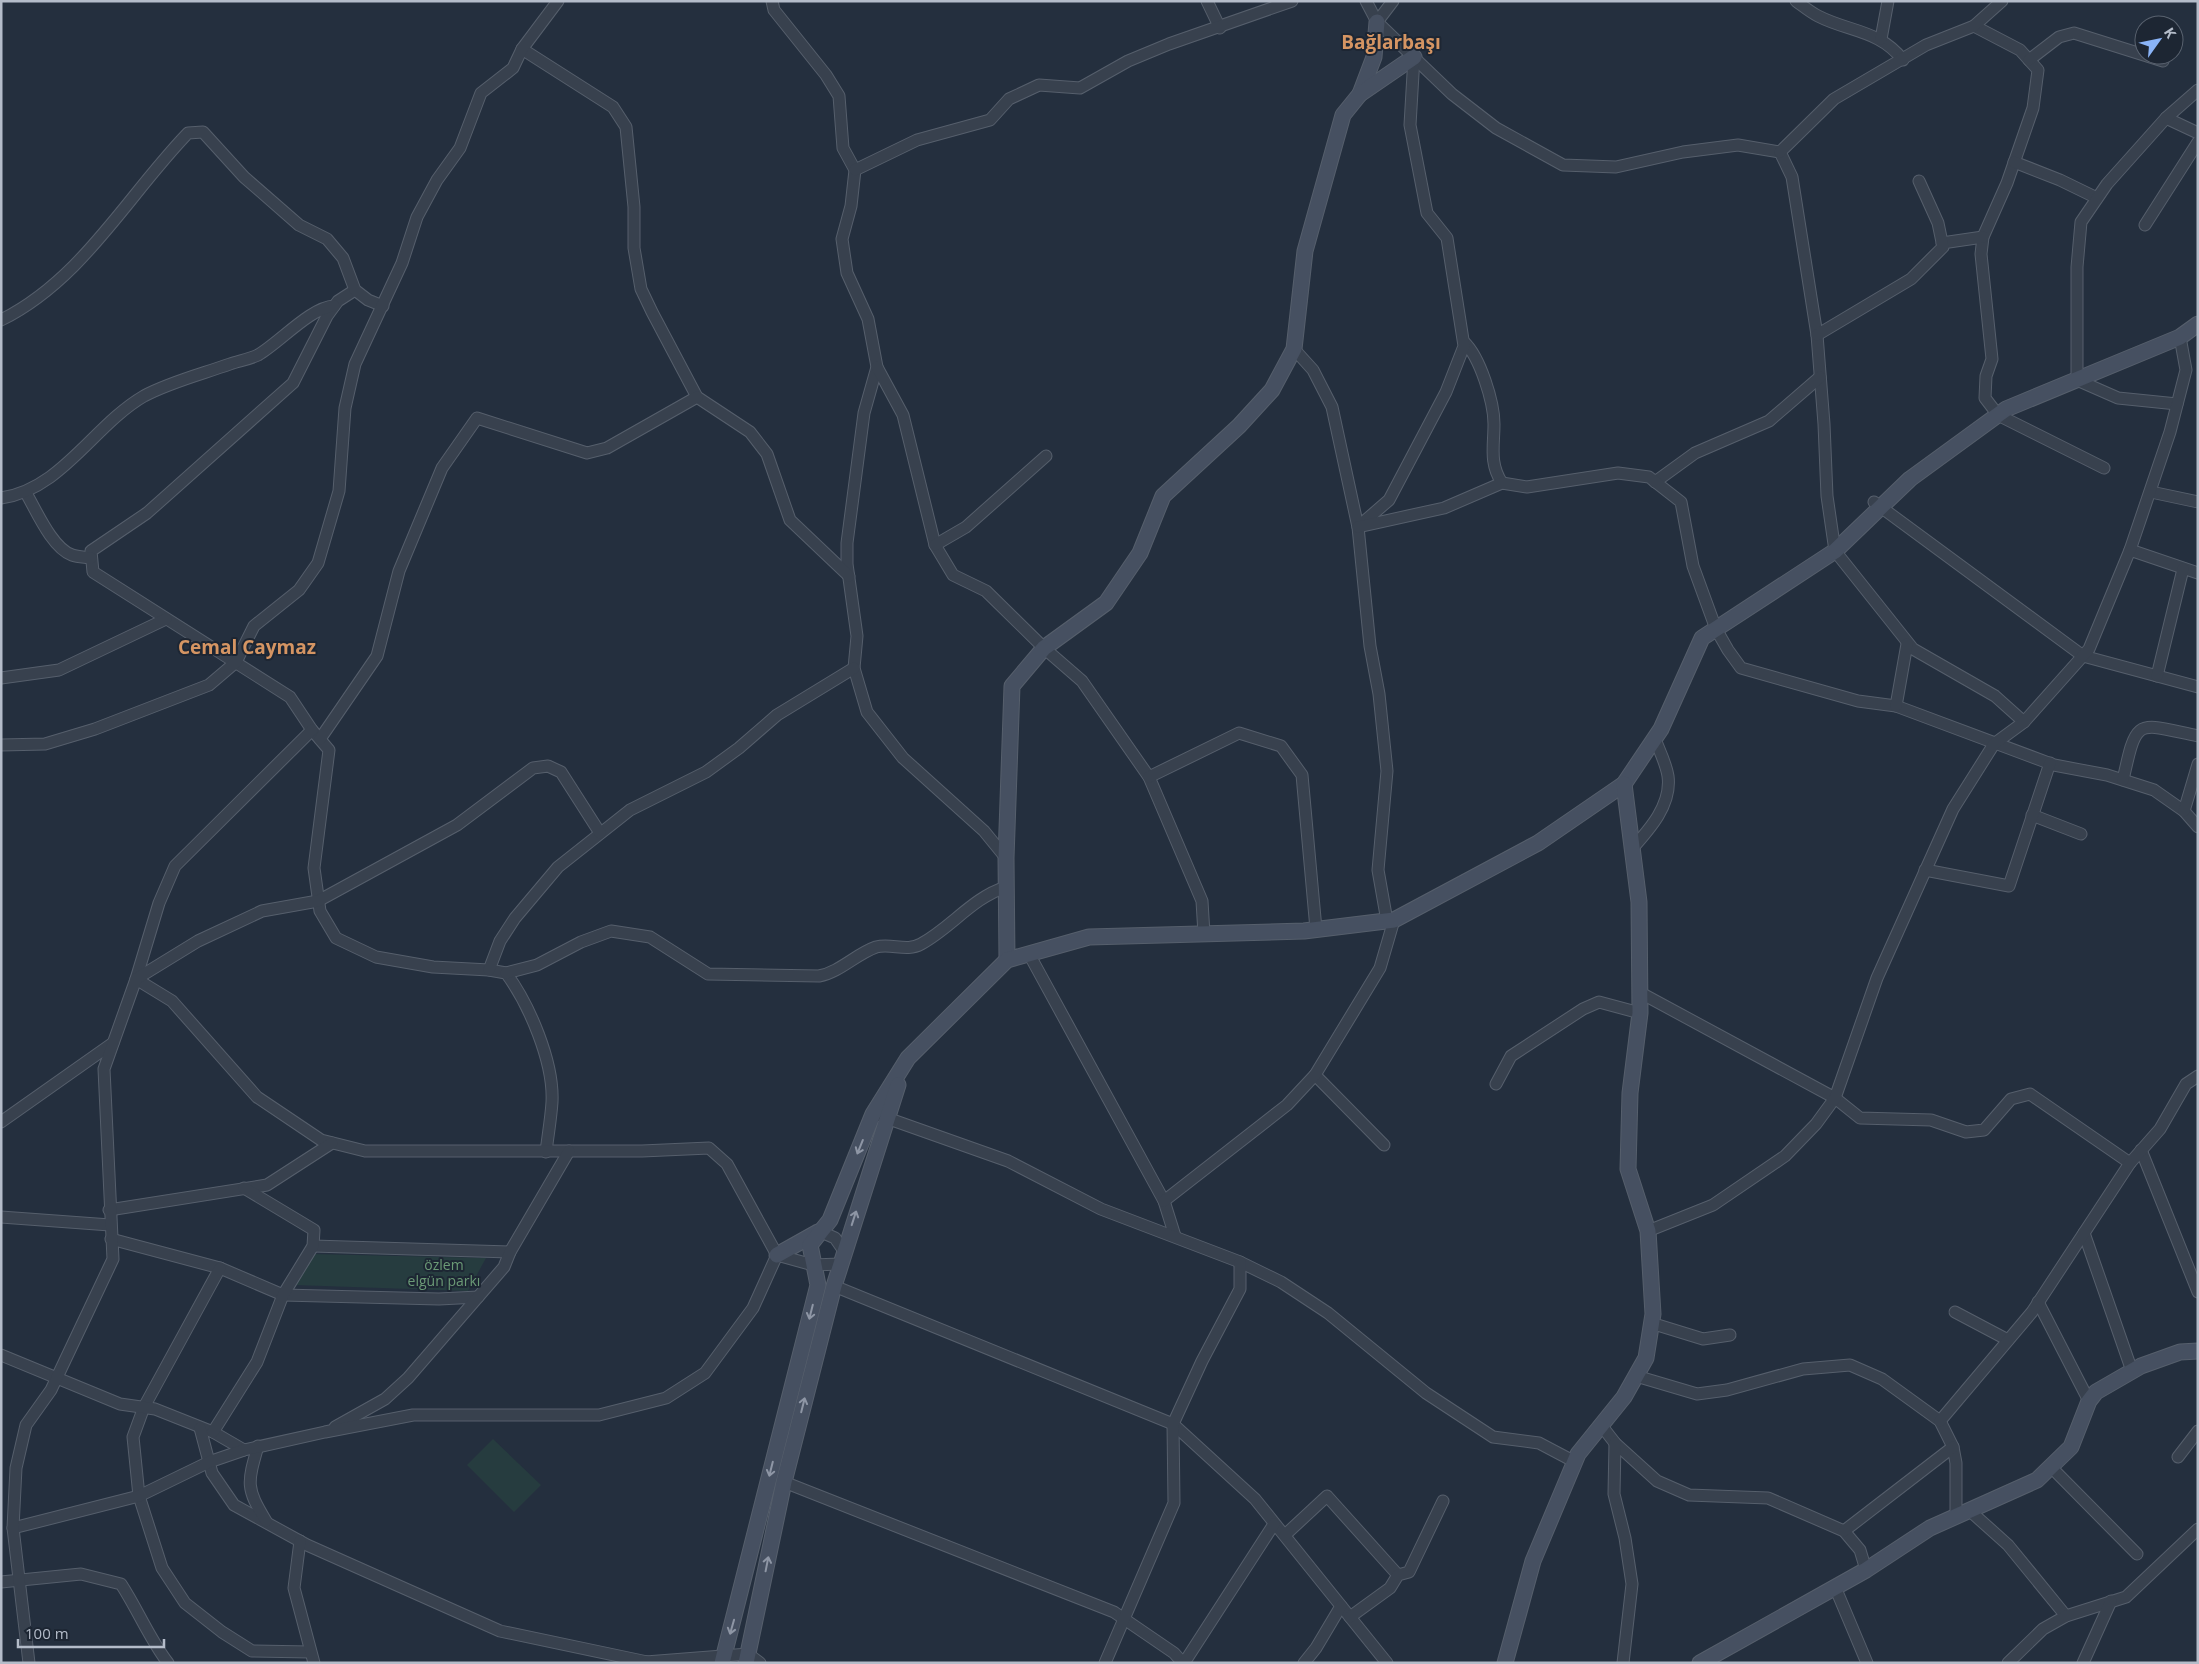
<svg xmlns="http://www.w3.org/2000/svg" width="2199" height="1664" font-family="'Open Sans',sans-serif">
<rect width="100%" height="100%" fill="#242f3e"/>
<g fill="#263c3f">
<path d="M 311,1254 L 486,1258 L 468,1291 L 294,1285 Z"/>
<path d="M 493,1439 L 541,1485 L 514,1512 L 467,1465 Z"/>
</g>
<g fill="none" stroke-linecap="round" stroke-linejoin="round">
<g stroke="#565f6c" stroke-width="13">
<g id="street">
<path d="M 772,1 L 774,10 L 826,75 L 839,96 L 843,148 L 855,170 L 851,206 L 842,239 L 847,273 L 868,319 L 877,367 L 864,413 L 847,543 L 847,564 L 857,636 L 854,668 L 867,712 L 903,758 L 984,831 L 1006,858"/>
<path d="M 1207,1 L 1220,28"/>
<path d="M 1366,1 L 1377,22 L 1452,94 L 1496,128 L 1563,165 L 1616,167 L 1683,152 L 1738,145 L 1780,152"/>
<path d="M 1796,1 C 1803,6 1810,12 1818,16 C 1849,32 1880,30 1903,60"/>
<path d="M 1377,22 L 1393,1"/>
<path d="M 1974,26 L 2020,50 L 2038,70 L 2033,108 L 2007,183 L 1983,237 L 1981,254 L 1992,359 L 1986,376 L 1985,398 L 1998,415 L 2104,468"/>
<path d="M 1881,39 L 1888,1"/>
<path d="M 522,49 L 613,107 L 626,127 L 634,207 L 634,248 L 641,289 L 652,312 L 697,397 L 750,432 L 767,454 L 790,520 L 849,576"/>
<path d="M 2029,60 L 2059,37 L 2074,33 L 2163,61"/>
<path d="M 2166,118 L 2198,133"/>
<path d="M 1780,152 L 1792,177 L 1817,335 L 1824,424 L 1827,496 L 1835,551 L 1913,649 L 1995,696 L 2024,722"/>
<path d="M 1780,152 L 1834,99 L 1926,45 L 1974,26 L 2002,1"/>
<path d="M 2014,162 L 2060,180 L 2097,198"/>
<path d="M 855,170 L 917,140 L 990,120 L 1009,99 L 1039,85 L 1080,88 L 1128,61 L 1169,44 L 1292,1"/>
<path d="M 2145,225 L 2198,142"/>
<path d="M 1942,243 L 1983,237"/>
<path d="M 355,290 L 338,301 L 327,316 L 293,383 L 147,513 L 91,551 L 93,572 L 290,697 L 312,730 L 329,750 L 314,868 L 320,911 L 336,938 L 376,957 L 433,967 L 489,970 L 506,973 C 529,1004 554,1062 552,1102 C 551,1118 548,1135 546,1152"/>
<path d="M 1,320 C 82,280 127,196 188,133 L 203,132 L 244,177 L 299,225 L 327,239 L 343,258 L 355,290 L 368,300 L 383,306"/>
<path d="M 1817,335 L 1911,279 L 1943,247 L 1938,223 L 1919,181"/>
<path d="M 1464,342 C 1480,357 1494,402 1494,424 C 1494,446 1489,463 1502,483"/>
<path d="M 1294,349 L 1313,370 L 1332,407 L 1358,527 L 1370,646 L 1379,694 L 1387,771 L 1378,870 L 1387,921"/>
<path d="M 877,367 L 903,415 L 935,545 L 953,575 L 986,591 L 1044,648 L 1082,681 L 1149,777 L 1202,901 L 1204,934"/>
<path d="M 2177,404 L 2118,398 L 2077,380 L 2077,267 L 2081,222 L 2107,184 L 2166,118 L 2198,90"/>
<path d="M 1655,482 L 1695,453 L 1769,421 L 1820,377"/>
<path d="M 2151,492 L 2198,502"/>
<path d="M 26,493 C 36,510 52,548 72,555 C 78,557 85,557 91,558"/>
<path d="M 1,498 C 61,490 94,425 144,396 C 170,382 202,374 230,364 C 239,361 250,359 258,355 C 279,343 311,307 334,306"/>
<path d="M 1874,502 L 2083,656 L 2198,687"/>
<path d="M 1359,526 L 1389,500 L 1446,392 L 1464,346 L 1447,238 L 1427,213 L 1410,125 L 1414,57"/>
<path d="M 1358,527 L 1444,508 L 1502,483 L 1527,487 L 1618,473 L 1649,477 L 1681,502 L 1693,566 L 1716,629 L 1728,650 L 1741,668 L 1858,701 L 1896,706 L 2054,765 L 2107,775 L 2154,790 L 2184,811 L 2198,827"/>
<path d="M 935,545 L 966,527 L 1046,456"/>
<path d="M 2130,550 L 2198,573"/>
<path d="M 2157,676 L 2183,569"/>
<path d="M 1,678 L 59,670 L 166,619"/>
<path d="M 1896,706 L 1907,644"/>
<path d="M 312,730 L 175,866 L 159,903 L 136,979 L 172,1001 L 257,1097 L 321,1140 L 365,1151 L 642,1151 L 709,1148 L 727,1164 L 777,1255 L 813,1265 L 840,1264"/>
<path d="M 320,739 L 377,656 L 399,571 L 442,468 L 477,418 L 587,453 L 607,448 L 697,397"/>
<path d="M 1,745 L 45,744 L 95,729 L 209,685 L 236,662 L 254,626 L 299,590 L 318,563 L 339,491 L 345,408 L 355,364 L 402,263 L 417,217 L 437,180 L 460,148 L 481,93 L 513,68 L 522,49 L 558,1"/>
<path d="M 1149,777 L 1239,733 L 1281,746 L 1302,775 L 1316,929"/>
<path d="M 2123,780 C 2137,716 2136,723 2198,736"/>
<path d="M 2184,811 L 2198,764"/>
<path d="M 2032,815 L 2081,834"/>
<path d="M 1631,850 C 1649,830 1672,805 1668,776 C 1666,763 1659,750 1655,739"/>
<path d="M 1925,870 L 2009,886 L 2050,763"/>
<path d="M 1029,954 L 1164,1201 L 1175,1236"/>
<path d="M 489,970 L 500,941 L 515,918 L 558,867 L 630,810 L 706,772 L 739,748 L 777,715 L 854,668"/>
<path d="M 506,973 L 537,965 L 581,942 L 611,931 L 650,937 L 708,974 L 819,976 C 840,972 856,954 876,947 C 891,943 907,952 921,944 C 952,927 972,898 1006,887"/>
<path d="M 1639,992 L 1835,1098 L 1860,1118 L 1931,1120 L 1966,1132 L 1984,1130 L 2011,1099 L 2030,1094 L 2130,1163"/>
<path d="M 1315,1075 L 1384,1145"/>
<path d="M 1496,1084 L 1511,1056 L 1583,1009 L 1599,1002 L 1640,1013"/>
<path d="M 881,1116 L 1008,1161 L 1101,1209 L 1240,1262 L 1281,1282 L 1328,1313 L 1426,1393 L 1493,1437 L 1539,1443 L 1575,1462"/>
<path d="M 1,1122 L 113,1043"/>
<path d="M 2141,1150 L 2198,1292"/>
<path d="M 1164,1201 L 1287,1105 L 1315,1075 L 1380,968 L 1394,920"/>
<path d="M 109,1210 L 267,1185 L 332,1143"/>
<path d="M 1,1217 L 110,1225"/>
<path d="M 819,1231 L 835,1238 L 844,1251"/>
<path d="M 1648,1231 L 1713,1205 L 1785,1156 L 1816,1124 L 1835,1098 L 1877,978 L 1953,809 L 1994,744 L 2024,722 L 2089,649 L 2130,550 L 2170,432 L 2186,370 L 2180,337"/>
<path d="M 2084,1233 L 2132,1371"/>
<path d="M 111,1239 L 220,1268 L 283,1295 L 439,1299 L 478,1297"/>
<path d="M 313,1246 L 510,1252"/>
<path d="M 220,1268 L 144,1407 L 133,1437 L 139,1496 L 162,1568 L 185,1603 L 222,1632 L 252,1651 L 310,1652"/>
<path d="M 834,1286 L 1173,1424 L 1255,1499 L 1387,1663"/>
<path d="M 2038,1302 L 2089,1401"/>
<path d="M 1955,1312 L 2008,1340"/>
<path d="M 1651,1323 L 1703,1339 L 1730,1335"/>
<path d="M 1,1355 L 120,1404 L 155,1409 L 213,1432 L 244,1450"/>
<path d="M 1636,1376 L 1697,1394 L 1727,1390 L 1803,1369 L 1850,1365 L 1882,1379 L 1940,1421 L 1953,1447 L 1956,1463 L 1956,1516"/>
<path d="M 1940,1421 L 2032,1312 L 2130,1163 L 2160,1129 L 2186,1084 L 2198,1076"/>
<path d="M 1601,1425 L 1615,1443 L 1657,1481 L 1689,1495 L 1768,1498 L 1844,1531 L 1860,1550 L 1866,1570"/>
<path d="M 335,1427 L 385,1399 L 408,1378 L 504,1267 L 510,1252 L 569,1151"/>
<path d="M 200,1428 L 212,1473 L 234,1505 L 307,1545 L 500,1631 L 652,1663"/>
<path d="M 213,1432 L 257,1362 L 283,1295 L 313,1246 L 314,1230 L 244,1188"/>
<path d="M 1615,1443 L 1614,1494 L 1625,1538 L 1632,1584 L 1623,1663"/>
<path d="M 258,1446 C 247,1484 246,1488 266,1521"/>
<path d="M 2178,1457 L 2198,1431"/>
<path d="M 2051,1467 L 2137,1554"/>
<path d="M 784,1482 L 1114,1612 L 1174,1653 L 1183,1663"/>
<path d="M 1969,1510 L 2008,1545 L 2066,1616"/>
<path d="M 13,1528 L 139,1496 L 209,1462 L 244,1450 L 325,1432 L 413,1415 L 599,1415 L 666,1398 L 705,1373 L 753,1308 L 777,1255"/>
<path d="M 1844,1531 L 1953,1447"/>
<path d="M 1285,1535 L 1327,1496 L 1398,1575"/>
<path d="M 300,1541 L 294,1588 L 314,1663"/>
<path d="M 1,1582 L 81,1574 L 121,1584 C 138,1610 149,1638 168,1663"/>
<path d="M 1835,1587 L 1867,1663"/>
<path d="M 1350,1617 L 1390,1588 L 1398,1575 L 1409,1572 L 1443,1501"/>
<path d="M 646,1662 L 748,1654 L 760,1663"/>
<path d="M 29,1663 L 13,1528 L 16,1468 L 26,1425 L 51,1390 L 113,1259 L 104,1069 L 136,979 L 198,941 L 262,911 L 318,901 L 457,825 L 533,768 L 548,766 L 561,772 L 600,833"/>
<path d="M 1105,1663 L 1174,1503 L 1173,1424 L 1202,1361 L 1240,1289 L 1240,1262"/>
<path d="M 1184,1663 L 1274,1524"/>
<path d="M 1304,1663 L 1316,1648 L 1341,1606"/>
<path d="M 2008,1663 L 2043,1629 L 2066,1616 L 2126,1597 L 2198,1529"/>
<path d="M 2083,1663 L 2111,1601"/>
</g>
</g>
<g stroke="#565f6c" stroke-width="17">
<g id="secondary">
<path d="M 1360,94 L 1374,57 L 1377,22"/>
<path d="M 1007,960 L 1006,858 L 1012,686 L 1044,648 L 1106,603 L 1140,553 L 1163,496 L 1239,426 L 1272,390 L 1294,349 L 1305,251 L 1343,115 L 1360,94 L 1414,57"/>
<path d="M 777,1255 L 818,1232"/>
<path d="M 722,1663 L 818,1285 L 810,1245 L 830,1220 L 873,1114 L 908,1058 L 1007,960 L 1089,937 L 1304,931 L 1394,920 L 1538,843 L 1624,784 L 1661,729 L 1702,638 L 1835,551 L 1910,479 L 2006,409 L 2180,337 L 2198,324"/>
<path d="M 746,1663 L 784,1482 L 834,1286 L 898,1085"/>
<path d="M 1505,1663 L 1533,1561 L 1578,1454 L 1624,1397 L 1646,1358 L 1653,1314 L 1648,1231 L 1628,1169 L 1630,1093 L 1640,1013 L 1639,902 L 1624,784"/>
<path d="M 1700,1663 L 1866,1570 L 1930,1528 L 2037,1480 L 2071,1447 L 2089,1401 L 2096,1392 L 2141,1366 L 2180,1352 L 2198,1351"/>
</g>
</g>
<use href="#street" stroke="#38414e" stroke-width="11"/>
<use href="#secondary" stroke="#465061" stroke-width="15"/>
</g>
<defs><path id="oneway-shaft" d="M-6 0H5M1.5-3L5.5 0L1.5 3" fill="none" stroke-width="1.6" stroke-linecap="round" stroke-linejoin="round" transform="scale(1.25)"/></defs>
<g stroke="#8e96a5">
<use href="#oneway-shaft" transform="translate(860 1147) rotate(112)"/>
<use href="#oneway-shaft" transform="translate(854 1218) rotate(-72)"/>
<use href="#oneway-shaft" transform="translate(811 1312) rotate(104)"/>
<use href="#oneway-shaft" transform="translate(803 1405) rotate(-76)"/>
<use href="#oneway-shaft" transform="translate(771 1469) rotate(104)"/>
<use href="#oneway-shaft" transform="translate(767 1564) rotate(-79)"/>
<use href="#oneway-shaft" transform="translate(732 1627) rotate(106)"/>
</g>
<g text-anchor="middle" stroke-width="4" stroke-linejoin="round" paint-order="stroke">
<g font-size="14" fill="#6b9a76" stroke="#1d2633">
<text x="444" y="1270">özlem<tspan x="444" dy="16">elgün parkı</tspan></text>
</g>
<g font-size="19" font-weight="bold" fill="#d59563" stroke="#1d2633">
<text x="1391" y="49">Bağlarbaşı</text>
<text x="247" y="654">Cemal Caymaz</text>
</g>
</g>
<rect width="2199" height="1664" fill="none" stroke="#b4bcc9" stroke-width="5"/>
<g transform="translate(2159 40) rotate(57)"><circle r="24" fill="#1d2633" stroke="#59626f"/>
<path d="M0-4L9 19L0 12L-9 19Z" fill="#8ab4f8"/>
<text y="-8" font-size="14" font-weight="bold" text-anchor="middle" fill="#b4bcc9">K</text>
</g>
<path d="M18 1639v8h146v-8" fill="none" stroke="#b4bcc9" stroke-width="2.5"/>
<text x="25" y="1639" font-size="15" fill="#b4bcc9" stroke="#1d2633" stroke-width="4" paint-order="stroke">100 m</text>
</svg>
